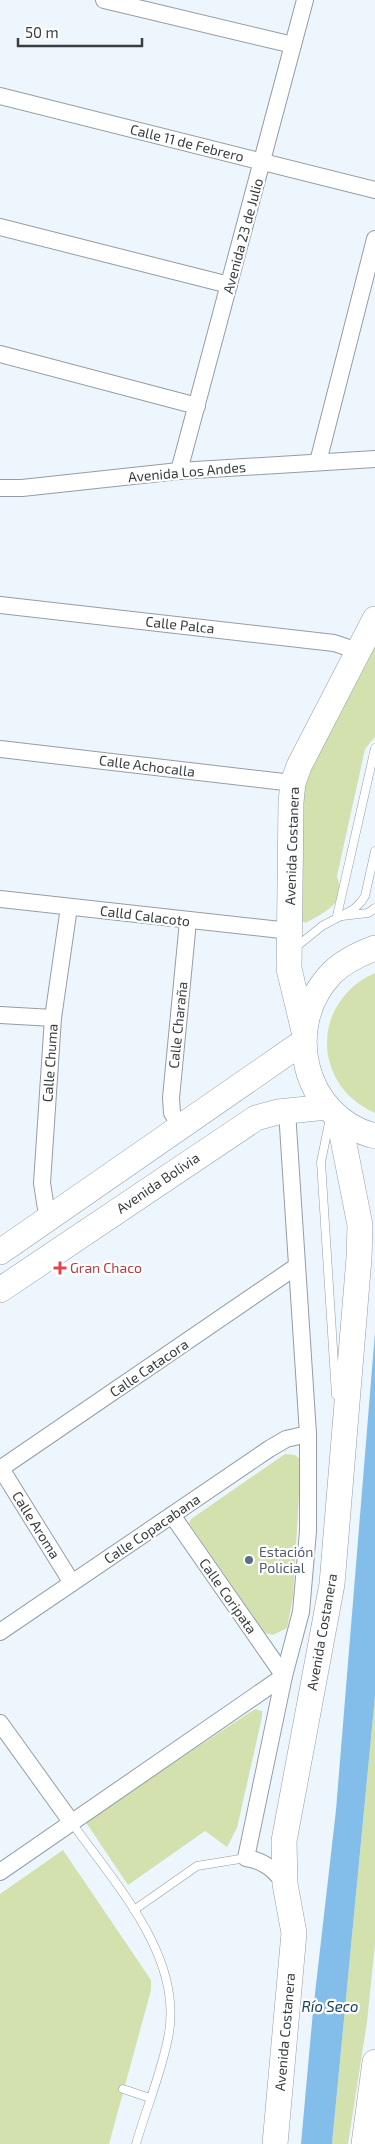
<svg xmlns="http://www.w3.org/2000/svg" width="375" height="2144" font-family="'Exo 2',sans-serif">
<rect width="100%" height="100%" fill="#eef6fd"/>
<g fill="#d2e1ae">
<path d="M 375,642 L 375,737 L 365,749 L 337,876 C 346,905 327,910 306,923 L 302,921 L 301,918 L 301,802 L 306,780 Z"/>
<path d="M 375,973 L 375,1113 C 311,1085 311,1001 375,973 Z"/>
<path d="M 285,1454 L 295,1455 L 301,1460 L 293,1597 L 287,1628 L 273,1635 L 265,1633 L 189,1523 L 191,1519 Z"/>
<path d="M 375,1696 L 375,1944 L 367,2022 L 348,2144 L 332,2144 Z"/>
<path d="M 255,1709 L 262,1711 L 262,1717 L 237,1828 L 227,1847 L 205,1831 L 128,1885 L 85,1821 Z"/>
<path d="M 63,1850 L 151,1980 L 151,1990 L 109,2144 L 0,2144 L 0,1894 Z"/>
</g>
<path fill="#83bde9" d="M 375,1332 L 375,1696 L 332,2144 L 301,2144 L 313,2011 L 336,1810 Z"/>
<g fill="none" stroke-linecap="round" stroke-linejoin="round">
<g stroke="#949da5" stroke-width="9">
<g id="service">
<path d="M 337,916 L 375,748"/>
<path d="M 342,916 L 368,913 L 375,908"/>
<path d="M 296,947 L 322,926 L 354,909 L 361,902 L 365,896 L 375,851"/>
<path d="M 330,1118 L 321,1162 L 336,1395"/>
<path d="M 72,1823 C 115,1884 185,1958 168,2038 C 161,2074 146,2109 136,2144"/>
<path d="M 134,1910 L 197,1866 L 246,1858"/>
<path d="M 123,2089 L 150,2098"/>
</g>
</g>
<g stroke="#949da5" stroke-width="18">
<g id="minor">
<path d="M 104,0 L 293,45"/>
<path d="M 0,96 L 375,190"/>
<path d="M 0,227 L 229,285"/>
<path d="M 0,354 L 197,406"/>
<path d="M 318,462 L 375,239"/>
<path d="M 179,471 L 305,0"/>
<path d="M 0,488 L 22,488 L 179,471 L 375,459"/>
<path d="M 0,605 L 334,643 L 358,651"/>
<path d="M 0,749 L 293,783"/>
<path d="M 0,899 L 290,931"/>
<path d="M 0,1015 L 53,1018"/>
<path d="M 181,1127 L 172,1113 L 171,1098 L 188,921"/>
<path d="M 52,1218 L 46,1209 L 42,1183 L 53,1018 L 69,907"/>
<path d="M 0,1467 L 72,1583"/>
<path d="M 0,1469 L 297,1266"/>
<path d="M 172,1515 L 284,1676"/>
<path d="M 0,1632 L 269,1449 L 286,1439 L 308,1434"/>
<path d="M 0,1723 L 72,1823"/>
<path d="M 0,1872 L 284,1676"/>
<path d="M 285,1884 C 274,1869 264,1861 246,1858 L 284,1676 L 301,1612 L 308,1531 L 308,1434 L 287,1111"/>
</g>
</g>
<g stroke="#949da5" stroke-width="26">
<g id="primary">
<path d="M 375,948 C 359,954 344,961 332,973 C 281,1025 303,1118 375,1136"/>
<path d="M 304,1031 L 289,969 L 291,802 L 293,783 L 299,766 L 375,619"/>
<path d="M 0,1252 L 303,1042"/>
<path d="M 0,1290 L 256,1118 L 278,1112 L 327,1107"/>
<path d="M 275,2144 L 294,1933 L 285,1884 L 284,1841 L 332,1584 L 359,1258 L 360,1225 L 339,1119"/>
<path d="M 364,2144 L 375,2062"/>
</g>
</g>
<use href="#service" stroke="#fff" stroke-width="8"/>
<use href="#minor" stroke="#fff" stroke-width="16"/>
<use href="#primary" stroke="#fff" stroke-width="25"/>
</g>
<path fill="#e0444e" stroke="#fff" stroke-width="2" d="M57.5 1260.5h5v5h5v5h-5v5h-5v-5h-5v-5h5z"/>
<circle fill="#5c6f8a" stroke="#fff" stroke-width="2" cx="249" cy="1560" r="5"/>
<g text-anchor="middle" stroke-width="4.5" stroke-linejoin="round" paint-order="stroke">
<g font-size="14" fill="#393d40" stroke="#fff">
<text transform="translate(187 143) rotate(14)" y="5">Calle 11 de Febrero</text>
<text transform="translate(243 236) rotate(-75)" y="5">Avenida 23 de Julio</text>
<text transform="translate(187 472) rotate(-5)" y="5">Avenida Los Andes</text>
<text transform="translate(180 625) rotate(6)" y="5">Calle Palca</text>
<text transform="translate(147 766) rotate(7)" y="5">Calle Achocalla</text>
<text transform="translate(292 846) rotate(-88)" y="5">Avenida Costanera</text>
<text transform="translate(145 916) rotate(7)" y="5">Calld Calacoto</text>
<text transform="translate(178 1025) rotate(-84)" y="5">Calle Charaña</text>
<text transform="translate(50 1063) rotate(-86)" y="5">Calle Chuma</text>
<text transform="translate(158 1183) rotate(-34)" y="5">Avenida Bolivia</text>
<text transform="translate(149 1368) rotate(-34)" y="5">Calle Catacora</text>
<text transform="translate(36 1525) rotate(58)" y="5">Calle Aroma</text>
<text transform="translate(152 1529) rotate(-34)" y="5">Calle Copacabana</text>
<text transform="translate(228 1596) rotate(55)" y="5">Calle Coripata</text>
<text transform="translate(322 1632) rotate(-80)" y="5">Avenida Costanera</text>
<text transform="translate(285 2032) rotate(-85)" y="5">Avenida Costanera</text>
</g>
<g font-size="14" fill="#be3a42" stroke="#fff" text-anchor="start">
<text x="70" y="1273">Gran Chaco</text>
</g>
<g font-size="14" fill="#4e5e75" stroke="#fff" text-anchor="start">
<text x="259" y="1557">Estación<tspan x="259" dy="16">Policial</tspan></text>
</g>
<g font-size="15" font-style="italic" fill="#184462" stroke="#fff">
<text x="330" y="2012">Río Seco</text>
</g>
</g>
<path d="M18 38v8h124v-8" fill="none" stroke="#393d40" stroke-width="2.5"/>
<text x="25" y="38" font-size="15" fill="#393d40" stroke="#ffffff" stroke-width="4" paint-order="stroke">50 m</text>
</svg>
